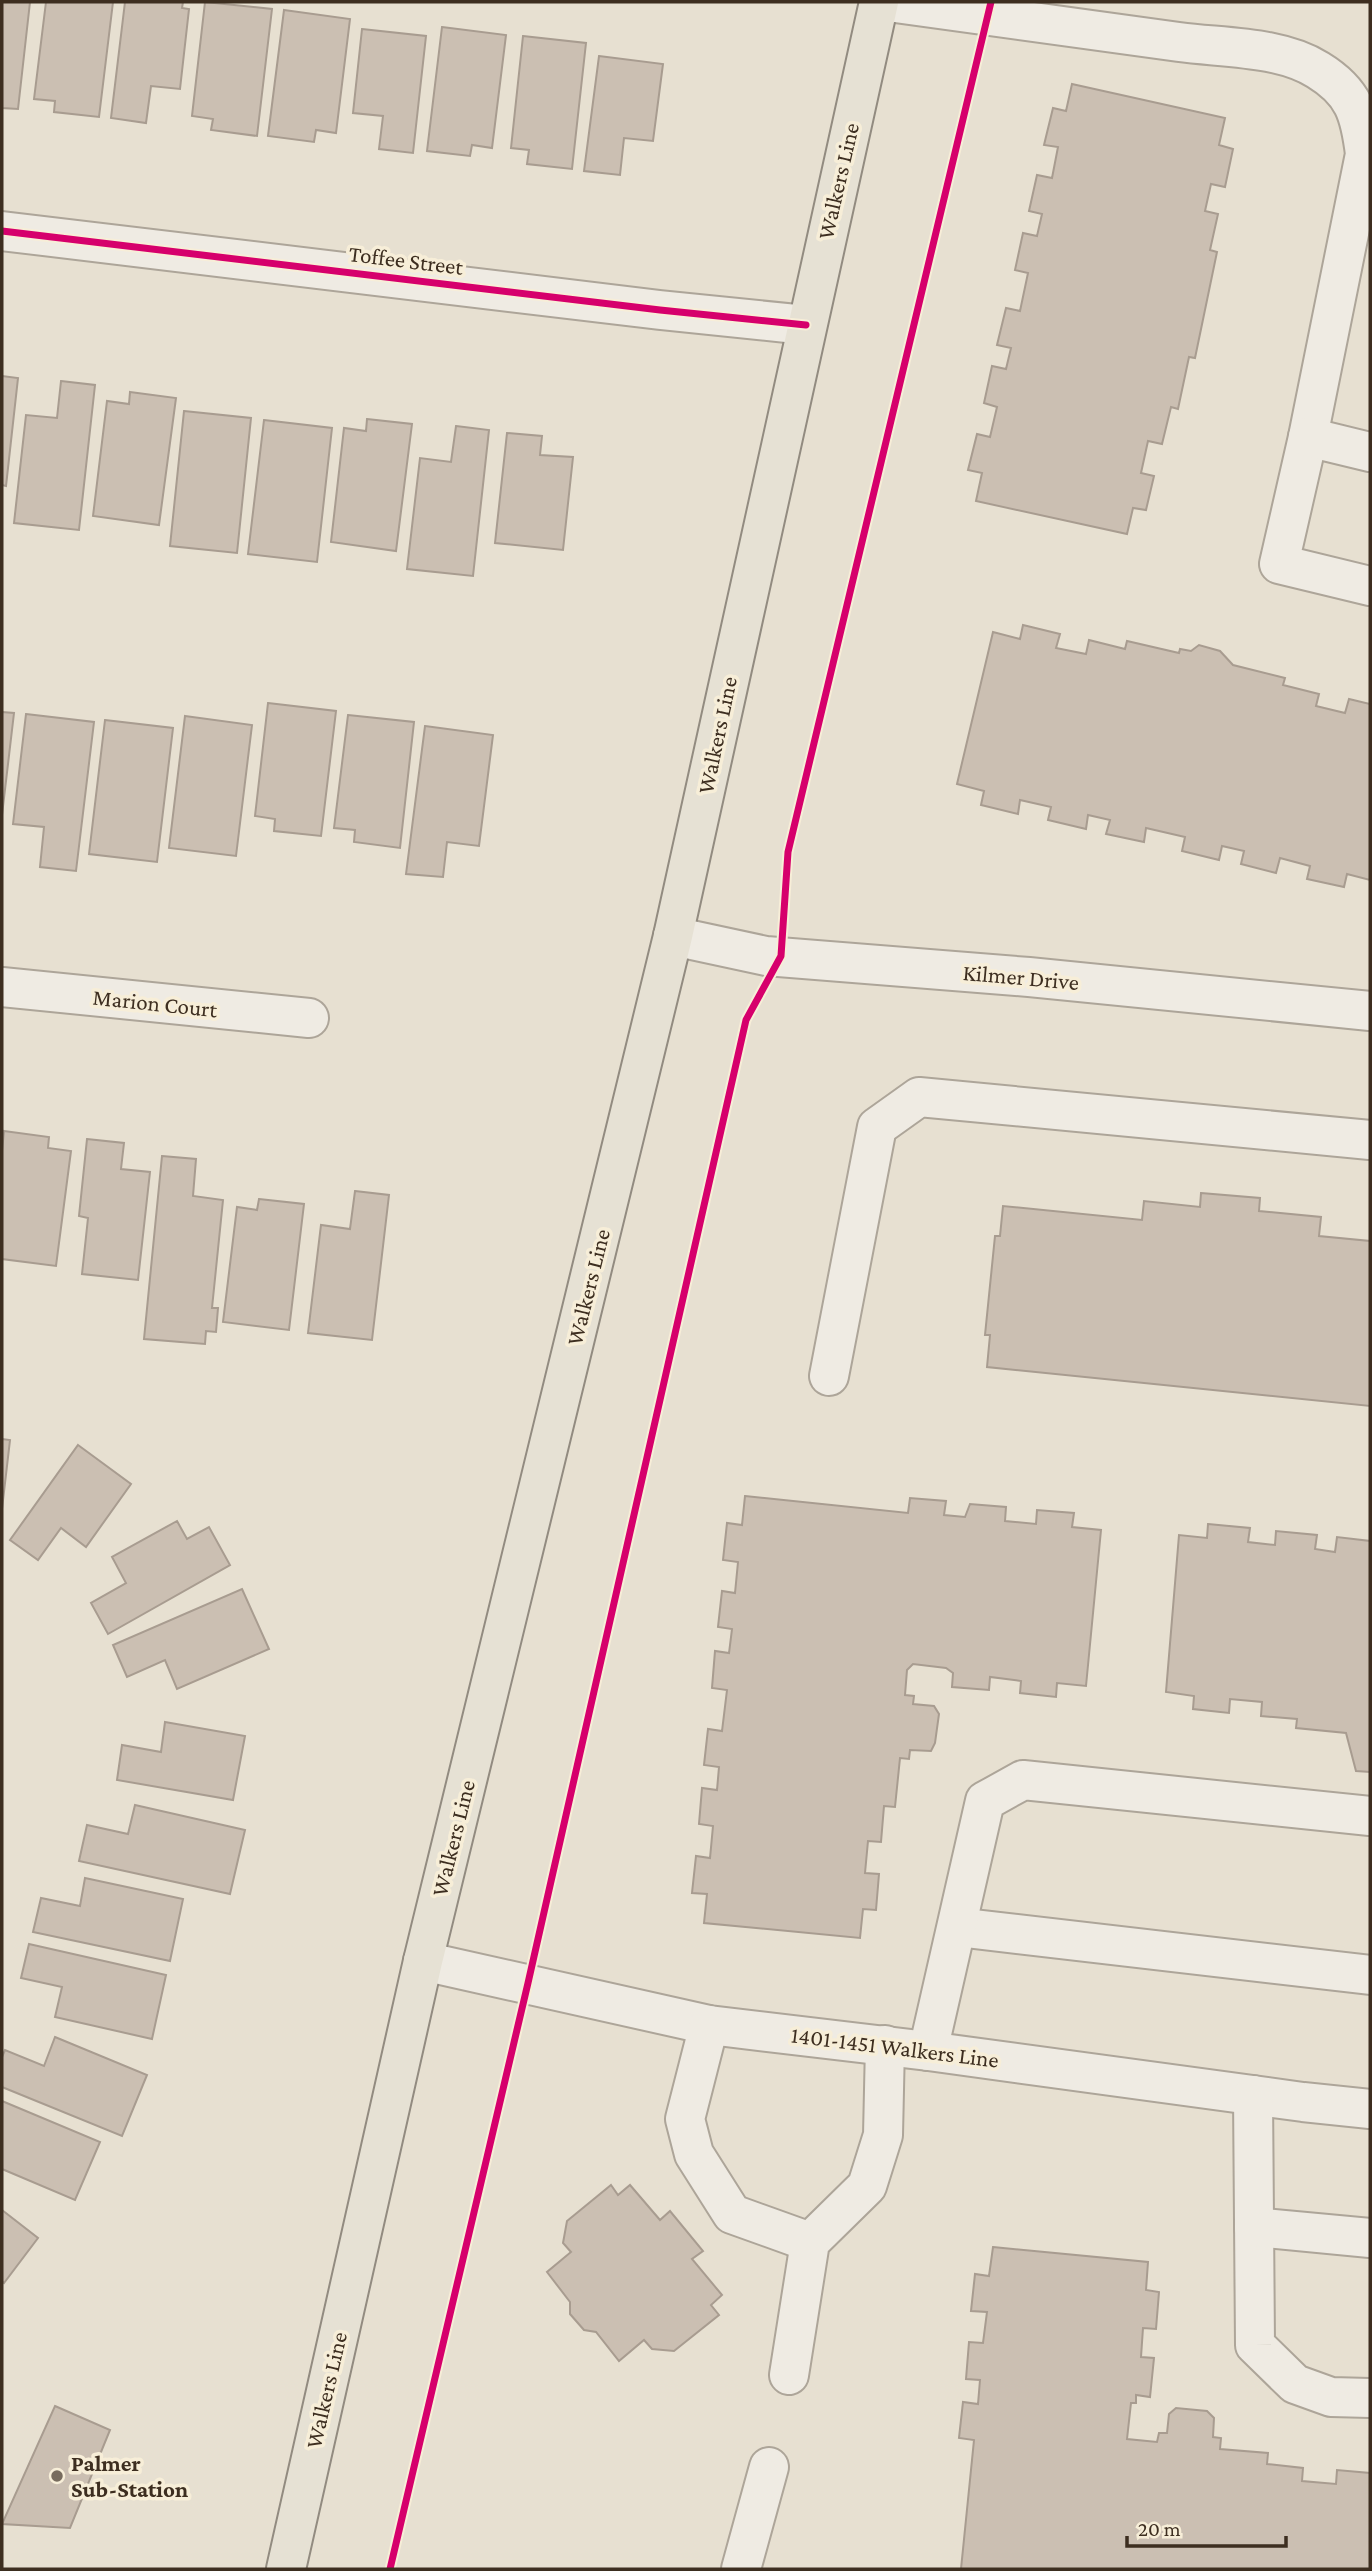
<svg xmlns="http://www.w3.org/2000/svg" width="1372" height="2571" font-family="'Crimson Pro',serif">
<rect width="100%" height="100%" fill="#e7e0d1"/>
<g fill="#cbbfb2" stroke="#a89c90" stroke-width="2">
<path d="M 2,2 L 30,2 L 18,109 L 2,108 Z"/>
<path d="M 46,2 L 113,2 L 99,117 L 54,112 L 55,101 L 34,99 Z"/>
<path d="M 125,2 L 183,2 L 182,8 L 189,9 L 180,89 L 151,86 L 146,123 L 111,118 Z"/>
<path d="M 205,2 L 272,9 L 257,136 L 211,130 L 213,119 L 192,116 Z"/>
<path d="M 284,10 L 350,19 L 336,133 L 316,130 L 314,142 L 268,136 Z"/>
<path d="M 442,27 L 506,35 L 492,148 L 472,145 L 470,156 L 427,151 Z"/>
<path d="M 362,29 L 426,36 L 413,153 L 379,149 L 383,116 L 353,113 Z"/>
<path d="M 523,36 L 586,43 L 572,169 L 527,164 L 529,150 L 511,148 Z"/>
<path d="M 599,56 L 663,64 L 653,141 L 624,138 L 620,175 L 584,171 Z"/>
<path d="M 1072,84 L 1225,118 L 1219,145 L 1233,149 L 1225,187 L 1211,184 L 1205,211 L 1218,214 L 1210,250 L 1217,252 L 1195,358 L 1189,357 L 1178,409 L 1171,407 L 1162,444 L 1148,441 L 1141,473 L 1154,476 L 1146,510 L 1133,508 L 1127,534 L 976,501 L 982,473 L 968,470 L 977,434 L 990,437 L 997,407 L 984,403 L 992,366 L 1006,369 L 1011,348 L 997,345 L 1006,308 L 1020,311 L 1028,273 L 1015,270 L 1023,233 L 1037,236 L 1042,214 L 1029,211 L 1037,175 L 1052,178 L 1058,147 L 1044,145 L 1053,108 L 1066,111 Z"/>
<path d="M 2,376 L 18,378 L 6,486 L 2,485 Z"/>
<path d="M 61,381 L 95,385 L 79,530 L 14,523 L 26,415 L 57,418 Z"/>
<path d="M 130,392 L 176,398 L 159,525 L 93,516 L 107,401 L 129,404 Z"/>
<path d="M 184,411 L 251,418 L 237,553 L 170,546 Z"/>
<path d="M 367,419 L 412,424 L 396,551 L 331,542 L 344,428 L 366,431 Z"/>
<path d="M 264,420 L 332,428 L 317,562 L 248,554 Z"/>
<path d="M 456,426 L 489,430 L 473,576 L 407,569 L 420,458 L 451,462 Z"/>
<path d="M 507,433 L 542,436 L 540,455 L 573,457 L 563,550 L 495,543 Z"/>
<path d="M 1023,625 L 1060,634 L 1056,648 L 1086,654 L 1089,640 L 1125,649 L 1127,641 L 1179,653 L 1180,649 L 1191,651 L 1199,645 L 1220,651 L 1233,665 L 1285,678 L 1283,685 L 1319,694 L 1316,706 L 1345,713 L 1349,699 L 1370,704 L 1370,880 L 1347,874 L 1344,887 L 1307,879 L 1310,866 L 1280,858 L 1276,873 L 1241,864 L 1244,851 L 1222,846 L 1219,860 L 1182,851 L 1185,837 L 1146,828 L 1144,842 L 1106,834 L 1110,820 L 1088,815 L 1086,829 L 1048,820 L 1051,807 L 1020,800 L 1018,814 L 981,805 L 984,791 L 957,784 L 993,632 L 1020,639 Z"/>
<path d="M 268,703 L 336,711 L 321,836 L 274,831 L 275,819 L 255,816 Z"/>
<path d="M 2,712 L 14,713 L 2,815 Z"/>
<path d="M 26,714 L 94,722 L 76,871 L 40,867 L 44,827 L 13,824 Z"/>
<path d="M 348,715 L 414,722 L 400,848 L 354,842 L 355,830 L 334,828 Z"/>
<path d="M 185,716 L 252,725 L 236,856 L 169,848 Z"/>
<path d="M 105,720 L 173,728 L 157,862 L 89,854 Z"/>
<path d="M 425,726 L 493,735 L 479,846 L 447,842 L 443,877 L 406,874 Z"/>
<path d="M 4,1131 L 49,1137 L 48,1148 L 71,1151 L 56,1266 L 2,1259 L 2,1151 Z"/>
<path d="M 87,1139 L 124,1143 L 121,1169 L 150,1172 L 138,1280 L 82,1274 L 88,1218 L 79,1216 Z"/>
<path d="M 162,1156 L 196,1159 L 193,1196 L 223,1200 L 212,1308 L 218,1308 L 216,1332 L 206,1331 L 205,1344 L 144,1339 Z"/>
<path d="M 355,1191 L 389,1195 L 372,1340 L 308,1333 L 321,1225 L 350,1229 Z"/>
<path d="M 1201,1193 L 1260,1198 L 1259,1211 L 1321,1217 L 1319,1236 L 1370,1241 L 1370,1406 L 987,1367 L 990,1335 L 985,1335 L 995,1236 L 1000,1236 L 1003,1206 L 1142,1220 L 1144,1201 L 1200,1207 Z"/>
<path d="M 259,1199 L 304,1204 L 289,1330 L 223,1322 L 237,1207 L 257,1210 Z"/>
<path d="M 2,1439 L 10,1440 L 2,1509 Z"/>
<path d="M 78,1445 L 131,1484 L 86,1547 L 61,1528 L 38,1560 L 10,1540 Z"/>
<path d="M 745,1496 L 908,1513 L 910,1498 L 946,1501 L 944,1515 L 965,1517 L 970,1504 L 1006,1507 L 1005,1521 L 1036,1524 L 1037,1510 L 1074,1513 L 1072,1527 L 1101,1530 L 1086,1686 L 1057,1683 L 1056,1697 L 1020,1693 L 1021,1681 L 990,1677 L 989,1690 L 952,1687 L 953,1673 L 946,1668 L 913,1664 L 907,1670 L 905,1695 L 914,1696 L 913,1704 L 934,1706 L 939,1714 L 935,1743 L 931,1751 L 910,1750 L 909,1759 L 900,1758 L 895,1807 L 884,1806 L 881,1842 L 868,1841 L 865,1873 L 879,1874 L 876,1910 L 863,1909 L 860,1938 L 704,1923 L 707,1894 L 692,1893 L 696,1856 L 710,1858 L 713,1826 L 699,1824 L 702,1788 L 717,1790 L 719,1767 L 704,1765 L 708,1729 L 722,1731 L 727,1690 L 712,1688 L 715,1651 L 729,1653 L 732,1629 L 718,1627 L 722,1591 L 735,1593 L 738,1562 L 723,1560 L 727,1523 L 742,1525 Z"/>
<path d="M 177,1521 L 187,1539 L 209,1527 L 230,1565 L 108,1634 L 91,1603 L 126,1583 L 112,1557 Z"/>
<path d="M 1208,1524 L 1250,1528 L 1248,1542 L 1275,1545 L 1276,1531 L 1317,1535 L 1315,1549 L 1335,1552 L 1337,1537 L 1370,1541 L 1370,1772 L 1356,1771 L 1346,1733 L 1296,1728 L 1297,1719 L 1261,1716 L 1262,1702 L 1230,1699 L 1229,1713 L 1193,1709 L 1194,1696 L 1166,1692 L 1179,1535 L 1207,1538 Z"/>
<path d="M 242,1589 L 269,1649 L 177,1689 L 165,1660 L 127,1677 L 113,1645 Z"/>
<path d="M 165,1722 L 245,1736 L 233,1800 L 117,1780 L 122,1745 L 161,1752 Z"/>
<path d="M 135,1805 L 245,1830 L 230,1894 L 79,1861 L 87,1825 L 128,1834 Z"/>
<path d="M 85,1878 L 183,1899 L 170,1961 L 33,1932 L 41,1898 L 80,1906 Z"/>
<path d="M 29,1944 L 166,1975 L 152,2039 L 55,2017 L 62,1987 L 21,1978 Z"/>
<path d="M 55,2037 L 147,2075 L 122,2136 L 2,2087 L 2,2057 L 5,2050 L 44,2066 Z"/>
<path d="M 2,2101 L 100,2142 L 75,2200 L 2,2169 Z"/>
<path d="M 611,2185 L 618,2195 L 630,2185 L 660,2220 L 670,2211 L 703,2251 L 692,2259 L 722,2295 L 711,2305 L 719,2315 L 674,2351 L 652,2349 L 644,2340 L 619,2361 L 596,2332 L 584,2330 L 570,2314 L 570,2302 L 547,2272 L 571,2252 L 563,2243 L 567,2221 Z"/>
<path d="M 2,2210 L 38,2238 L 4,2283 L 2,2281 Z"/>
<path d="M 993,2247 L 1148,2262 L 1146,2290 L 1159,2292 L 1156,2329 L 1143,2328 L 1141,2357 L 1154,2358 L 1150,2397 L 1136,2395 L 1136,2403 L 1131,2403 L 1127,2439 L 1157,2442 L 1159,2433 L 1167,2433 L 1169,2414 L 1176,2408 L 1207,2411 L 1214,2418 L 1213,2437 L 1221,2438 L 1220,2449 L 1268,2453 L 1267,2464 L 1303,2468 L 1302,2481 L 1336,2484 L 1337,2470 L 1370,2473 L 1370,2569 L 961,2569 L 974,2440 L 959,2438 L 963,2402 L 978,2404 L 980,2380 L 966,2379 L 969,2342 L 983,2343 L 987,2312 L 971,2311 L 975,2274 L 989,2276 Z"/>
<path d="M 55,2406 L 110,2430 L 70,2528 L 2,2524 Z"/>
</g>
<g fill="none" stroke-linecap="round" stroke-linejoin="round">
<g stroke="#ada599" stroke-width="42">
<g id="minor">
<path d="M 888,2 C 985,15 1082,28 1179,42 C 1223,48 1280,46 1318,70 C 1354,92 1360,114 1365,154 L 1308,437 L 1279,564 L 1370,586"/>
<path d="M 2,231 L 660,310 L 806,325"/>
<path d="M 1308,437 L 1370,452"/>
<path d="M 673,936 L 766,956 L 1029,977 L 1370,1011"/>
<path d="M 2,987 L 309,1018"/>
<path d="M 829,1376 L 877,1127 L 919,1097 L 1370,1140"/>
<path d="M 957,1927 L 1370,1975"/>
<path d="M 423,1961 L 709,2025 L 928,2051 L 1303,2102 L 1370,2109"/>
<path d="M 709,2025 L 685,2119 L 694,2154 L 732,2214 L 810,2242"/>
<path d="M 928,2051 L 985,1801 L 1023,1780 L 1370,1816"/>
<path d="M 1253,2095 L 1255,2345 L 1295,2384 L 1331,2397 L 1370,2398"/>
<path d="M 1254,2227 L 1370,2238"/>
<path d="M 789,2375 L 810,2242 L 867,2186 L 883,2135 L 885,2045"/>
<path d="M 741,2569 L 769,2467"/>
</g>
</g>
<g stroke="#928b80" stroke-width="42">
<path id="major" d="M 286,2569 L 423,1961 L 673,936 L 879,2"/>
</g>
<use href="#minor" stroke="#efebe3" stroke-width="38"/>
<use href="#major" stroke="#e6e1d4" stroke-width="38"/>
<g stroke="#f7eed8" stroke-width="11">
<g id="cycleway">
<path d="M 2,231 L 660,310 L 806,325"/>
<path d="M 390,2569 L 528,1983 L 746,1020 L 781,956 L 788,852 L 991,2"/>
</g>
</g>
<use href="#cycleway" stroke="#d6006c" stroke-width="7"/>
</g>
<circle fill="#786c5e" stroke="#f7eed8" stroke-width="2.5" cx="57" cy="2476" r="7"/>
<g text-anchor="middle" stroke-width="7" stroke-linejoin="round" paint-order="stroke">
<g font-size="23" fill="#3d2e20" stroke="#f7eed8">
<text transform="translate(838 181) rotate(-77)" y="8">Walkers Line</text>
<text transform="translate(406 260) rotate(7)" y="8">Toffee Street</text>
<text transform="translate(717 735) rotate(-78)" y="8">Walkers Line</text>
<text transform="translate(1021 977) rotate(5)" y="8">Kilmer Drive</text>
<text transform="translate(155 1003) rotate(6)" y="8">Marion Court</text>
<text transform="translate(588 1287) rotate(-76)" y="8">Walkers Line</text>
<text transform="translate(453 1838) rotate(-76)" y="8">Walkers Line</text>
<text transform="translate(895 2047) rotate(7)" y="8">1401-1451 Walkers Line</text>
<text transform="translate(326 2390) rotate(-77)" y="8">Walkers Line</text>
</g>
<g font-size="23" font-weight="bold" fill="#3d2e20" stroke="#f7eed8" text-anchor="start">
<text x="71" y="2471">Palmer<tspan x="71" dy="26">Sub-Station</tspan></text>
</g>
</g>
<rect width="1372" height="2571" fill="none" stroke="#3d2e20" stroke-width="7"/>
<path d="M1127 2536v10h159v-10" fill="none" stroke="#3d2e20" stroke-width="3.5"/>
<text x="1138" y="2536" font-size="21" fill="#3d2e20" stroke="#f7eed8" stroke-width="5" paint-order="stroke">20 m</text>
</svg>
